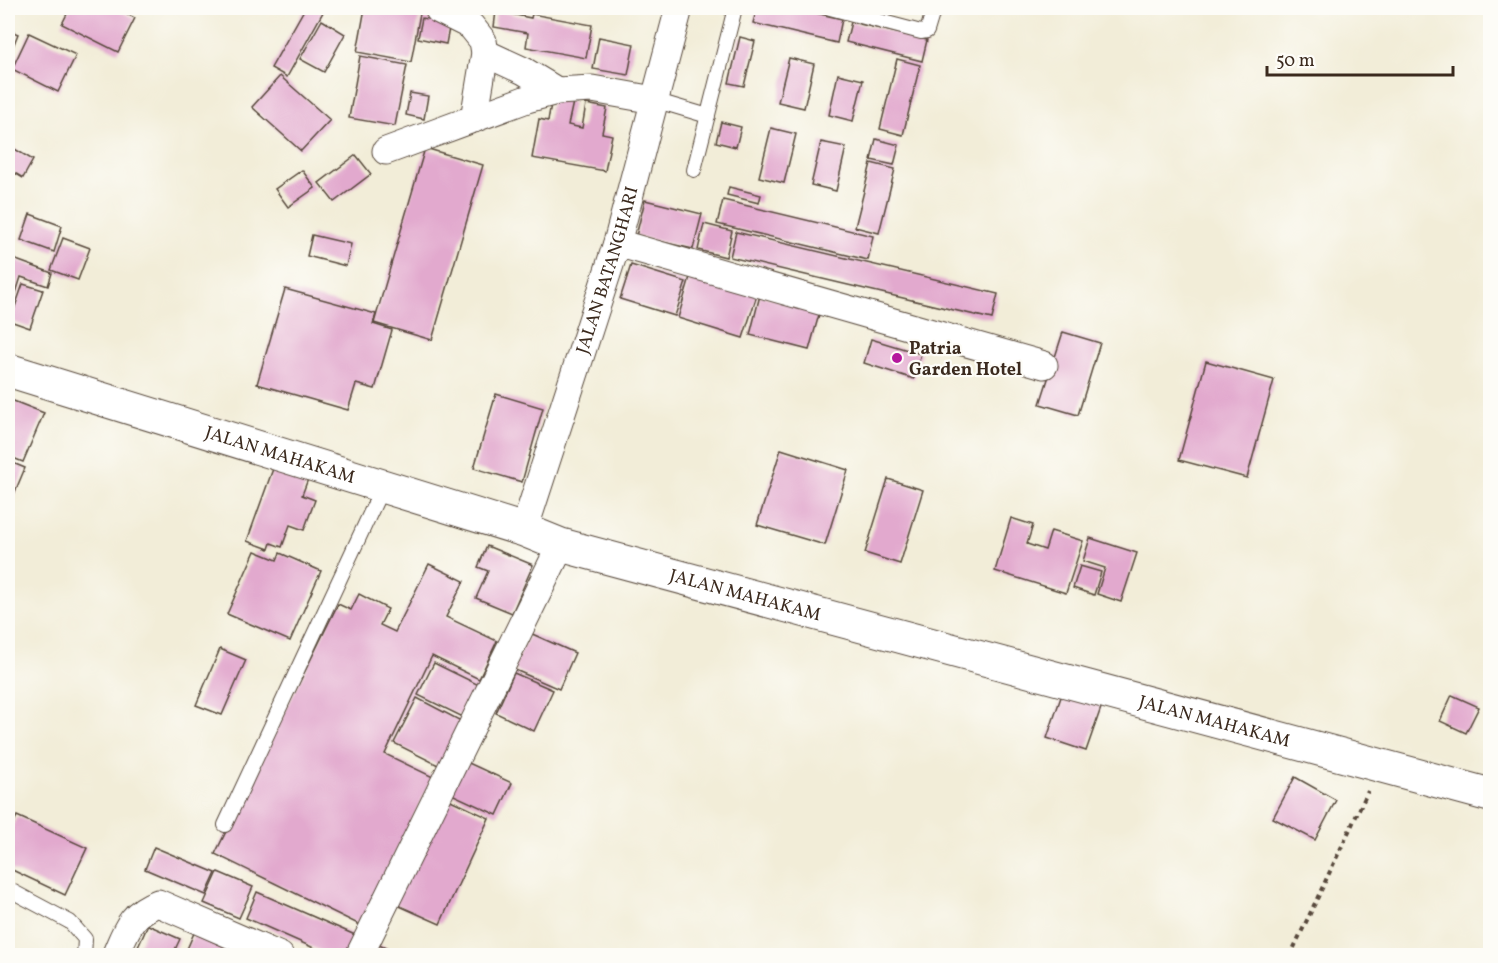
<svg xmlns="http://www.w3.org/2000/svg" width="1498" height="963" font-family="Vollkorn,serif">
<rect width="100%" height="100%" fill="#fdfcf7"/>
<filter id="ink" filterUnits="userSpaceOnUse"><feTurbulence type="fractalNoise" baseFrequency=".0167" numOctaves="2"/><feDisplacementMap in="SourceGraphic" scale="12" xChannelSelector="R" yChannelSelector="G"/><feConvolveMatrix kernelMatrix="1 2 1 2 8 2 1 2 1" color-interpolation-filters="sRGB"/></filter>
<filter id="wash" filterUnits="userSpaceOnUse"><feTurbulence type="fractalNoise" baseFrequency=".008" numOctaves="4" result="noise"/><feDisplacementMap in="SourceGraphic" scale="24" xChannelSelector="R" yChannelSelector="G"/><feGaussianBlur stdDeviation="1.35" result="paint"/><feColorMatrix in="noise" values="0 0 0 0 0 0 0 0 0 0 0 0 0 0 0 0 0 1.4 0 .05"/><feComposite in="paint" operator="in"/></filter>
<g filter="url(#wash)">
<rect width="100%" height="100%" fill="#f2edd8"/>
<g id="blocks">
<g fill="#e2a9ce">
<path d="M 70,8 L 114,8 L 135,18 L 118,52 L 62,24 Z"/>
<path d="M 305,8 L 315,8 L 323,12 L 287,77 L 271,68 Z"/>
<path d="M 365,8 L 421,8 L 411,62 L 357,52 Z"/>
<path d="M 757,8 L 794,8 L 842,19 L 837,43 L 753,23 Z"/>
<path d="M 496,11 L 531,18 L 532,14 L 592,25 L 586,58 L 526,47 L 528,33 L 494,27 Z"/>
<path d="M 422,18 L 450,23 L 446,44 L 418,38 Z"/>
<path d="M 322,20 L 345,34 L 324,72 L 300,59 Z"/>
<path d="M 851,22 L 927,40 L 922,61 L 846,42 Z"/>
<path d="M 8,30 L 18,34 L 8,59 Z"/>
<path d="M 29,33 L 76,55 L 58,92 L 12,69 Z"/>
<path d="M 599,37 L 634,44 L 628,75 L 593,69 Z"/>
<path d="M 740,37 L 755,41 L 744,86 L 729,83 Z"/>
<path d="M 360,56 L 407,65 L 395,126 L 349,118 Z"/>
<path d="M 789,58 L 814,64 L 804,108 L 778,102 Z"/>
<path d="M 897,59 L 920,65 L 903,135 L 880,129 Z"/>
<path d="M 838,74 L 863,80 L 853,121 L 829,115 Z"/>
<path d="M 280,76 L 330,120 L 301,151 L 252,107 Z"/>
<path d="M 410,93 L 428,96 L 424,119 L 406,115 Z"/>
<path d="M 552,98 L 573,102 L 568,125 L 582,128 L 586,104 L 607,108 L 602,133 L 612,135 L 605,171 L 532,158 L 539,119 L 548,121 Z"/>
<path d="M 721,122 L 741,127 L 736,147 L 716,142 Z"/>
<path d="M 771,128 L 796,134 L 784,183 L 759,177 Z"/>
<path d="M 876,139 L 899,145 L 894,165 L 871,160 Z"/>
<path d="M 821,142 L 846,147 L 836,191 L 811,185 Z"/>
<path d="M 8,145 L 33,160 L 23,178 L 8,169 Z"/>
<path d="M 425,148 L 483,165 L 432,340 L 374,323 Z"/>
<path d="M 356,155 L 371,174 L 334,202 L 319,183 Z"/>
<path d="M 871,163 L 895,169 L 879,233 L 855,227 Z"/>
<path d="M 302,170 L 315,188 L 288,207 L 275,189 Z"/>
<path d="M 729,187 L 761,195 L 759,203 L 727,195 Z"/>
<path d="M 645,200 L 702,214 L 693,249 L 636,236 Z"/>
<path d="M 723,200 L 873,236 L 868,260 L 717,224 Z"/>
<path d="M 30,214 L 62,226 L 54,252 L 21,240 Z"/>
<path d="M 704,224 L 732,231 L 726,257 L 698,250 Z"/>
<path d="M 736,232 L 998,294 L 992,319 L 730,257 Z"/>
<path d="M 312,235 L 351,244 L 346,266 L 307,256 Z"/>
<path d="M 63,238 L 90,248 L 78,280 L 51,270 Z"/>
<path d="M 8,257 L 52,273 L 48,286 L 21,277 L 8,318 Z"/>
<path d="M 631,265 L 686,282 L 675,316 L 620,299 Z"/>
<path d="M 692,270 L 759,289 L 743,338 L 678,318 Z"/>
<path d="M 23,284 L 43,290 L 30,328 L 10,321 Z"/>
<path d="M 285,289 L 376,314 L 373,324 L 392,330 L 375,389 L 356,384 L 348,410 L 257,384 Z"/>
<path d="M 760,295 L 820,311 L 809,350 L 750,335 Z"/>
<path d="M 1063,332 L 1100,343 L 1078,415 L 1040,404 Z"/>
<path d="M 871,339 L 921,354 L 914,379 L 864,363 Z"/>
<path d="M 1206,361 L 1274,380 L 1247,478 L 1179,460 Z"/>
<path d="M 496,394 L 543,408 L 522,482 L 474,468 Z"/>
<path d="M 11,400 L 44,413 L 23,462 L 8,456 L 8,409 Z"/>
<path d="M 781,449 L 848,470 L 825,545 L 757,525 Z"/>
<path d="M 8,461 L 25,468 L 12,499 L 8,497 Z"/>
<path d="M 274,466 L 308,479 L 302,495 L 315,500 L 304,530 L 290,525 L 282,547 L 271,543 L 269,549 L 247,541 Z"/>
<path d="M 888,479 L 923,490 L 900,564 L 865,553 Z"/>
<path d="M 1011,518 L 1033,525 L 1027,544 L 1045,550 L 1051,531 L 1083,541 L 1066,593 L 995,571 Z"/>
<path d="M 1090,538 L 1137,553 L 1121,602 L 1097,594 L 1105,568 L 1083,561 Z"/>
<path d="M 487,546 L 533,565 L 512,613 L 476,598 L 488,571 L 478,567 Z"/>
<path d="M 255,551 L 277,560 L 280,553 L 321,571 L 290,641 L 227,614 Z"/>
<path d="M 429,564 L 464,581 L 446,617 L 497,641 L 479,679 L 432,656 L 385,754 L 433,777 L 360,925 L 215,854 L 338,604 L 351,610 L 359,594 L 388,609 L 380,625 L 395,632 Z"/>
<path d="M 1080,566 L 1101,572 L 1094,595 L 1073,588 Z"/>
<path d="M 530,633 L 575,653 L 559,689 L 513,669 Z"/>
<path d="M 220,649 L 246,660 L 222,715 L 196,705 Z"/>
<path d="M 434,663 L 483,687 L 467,719 L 418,695 Z"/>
<path d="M 514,673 L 553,690 L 534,731 L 496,713 Z"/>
<path d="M 1063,691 L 1102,705 L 1086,751 L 1047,738 Z"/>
<path d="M 1452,695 L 1479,707 L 1466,733 L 1440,721 Z"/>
<path d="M 417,698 L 463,722 L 440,766 L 394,743 Z"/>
<path d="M 460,759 L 512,783 L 497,815 L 445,791 Z"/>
<path d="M 1295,777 L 1336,800 L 1315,840 L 1273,818 Z"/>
<path d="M 442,796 L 489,818 L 440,924 L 393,903 Z"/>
<path d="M 17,816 L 87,848 L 65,895 L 8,868 L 8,835 Z"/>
<path d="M 154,847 L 216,873 L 206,895 L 145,869 Z"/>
<path d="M 218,872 L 253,887 L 239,918 L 204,903 Z"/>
<path d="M 257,892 L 355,935 L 346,956 L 332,956 L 246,918 Z"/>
<path d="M 148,925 L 180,939 L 172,956 L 134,956 Z"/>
<path d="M 194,933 L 225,947 L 222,956 L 184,956 Z"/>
<path d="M 379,945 L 403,956 L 374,956 Z"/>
</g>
</g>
</g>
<g filter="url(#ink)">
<use href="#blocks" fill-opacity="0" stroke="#56473a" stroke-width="1.5"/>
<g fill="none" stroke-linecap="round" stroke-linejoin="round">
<g stroke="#56473a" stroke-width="16">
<g id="lane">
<path d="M 830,8 L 921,32 L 927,31 L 934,8"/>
<path d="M 654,100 L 708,116"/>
<path d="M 694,170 L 735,8"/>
<path d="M 225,825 L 383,486"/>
<path d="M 8,889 L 70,922 L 85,939 L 84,956"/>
</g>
</g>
<g stroke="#56473a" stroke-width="29">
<g id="street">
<path d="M 439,10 L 471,26 L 483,41 L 485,53 L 474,119"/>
<path d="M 485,53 L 524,71 L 557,91"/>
<path d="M 386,151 L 527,99 L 557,91 L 592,89 L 654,100"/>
<path d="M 617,243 L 1044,365"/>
<path id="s1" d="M 524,530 L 617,243 L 679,8"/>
<path d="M 115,956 C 126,931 130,913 158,903 L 280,956"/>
<path d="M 359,956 L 561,545"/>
</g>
</g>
<g stroke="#56473a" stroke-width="35">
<g id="primary">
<path id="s2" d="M 8,370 L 524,530 L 561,545 L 1490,795"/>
</g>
</g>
<path stroke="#56473a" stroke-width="4" stroke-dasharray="4.5 4.5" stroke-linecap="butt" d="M 1290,956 L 1368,791"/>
<use href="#lane" stroke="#fff" stroke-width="14"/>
<use href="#street" stroke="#fff" stroke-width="27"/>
<use href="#primary" stroke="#fff" stroke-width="33"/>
</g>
</g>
<circle fill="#b5179e" stroke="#fdfcf7" stroke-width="2" cx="897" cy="358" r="6"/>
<g text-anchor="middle" stroke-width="4.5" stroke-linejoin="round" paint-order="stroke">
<g font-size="18" fill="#3b2a1e" stroke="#fdfcf7">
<text dy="6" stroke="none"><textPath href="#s1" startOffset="273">JALAN BATANGHARI</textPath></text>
<text dy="6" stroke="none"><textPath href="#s2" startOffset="285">JALAN MAHAKAM</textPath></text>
<text dy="6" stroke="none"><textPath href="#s2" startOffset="771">JALAN MAHAKAM</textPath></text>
<text dy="6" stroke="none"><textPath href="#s2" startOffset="1257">JALAN MAHAKAM</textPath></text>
</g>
<g font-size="18" font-weight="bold" fill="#3b2a1e" stroke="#fdfcf7" text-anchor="start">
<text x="909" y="354">Patria<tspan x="909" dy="21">Garden Hotel</tspan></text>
</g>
</g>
<rect width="1498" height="963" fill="none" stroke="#fdfcf7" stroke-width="30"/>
<path d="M1267 66v9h186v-9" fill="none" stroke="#3b2a1e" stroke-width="3"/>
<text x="1276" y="66" font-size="18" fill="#3b2a1e" stroke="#fdfcf7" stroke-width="4.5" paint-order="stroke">50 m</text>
</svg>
